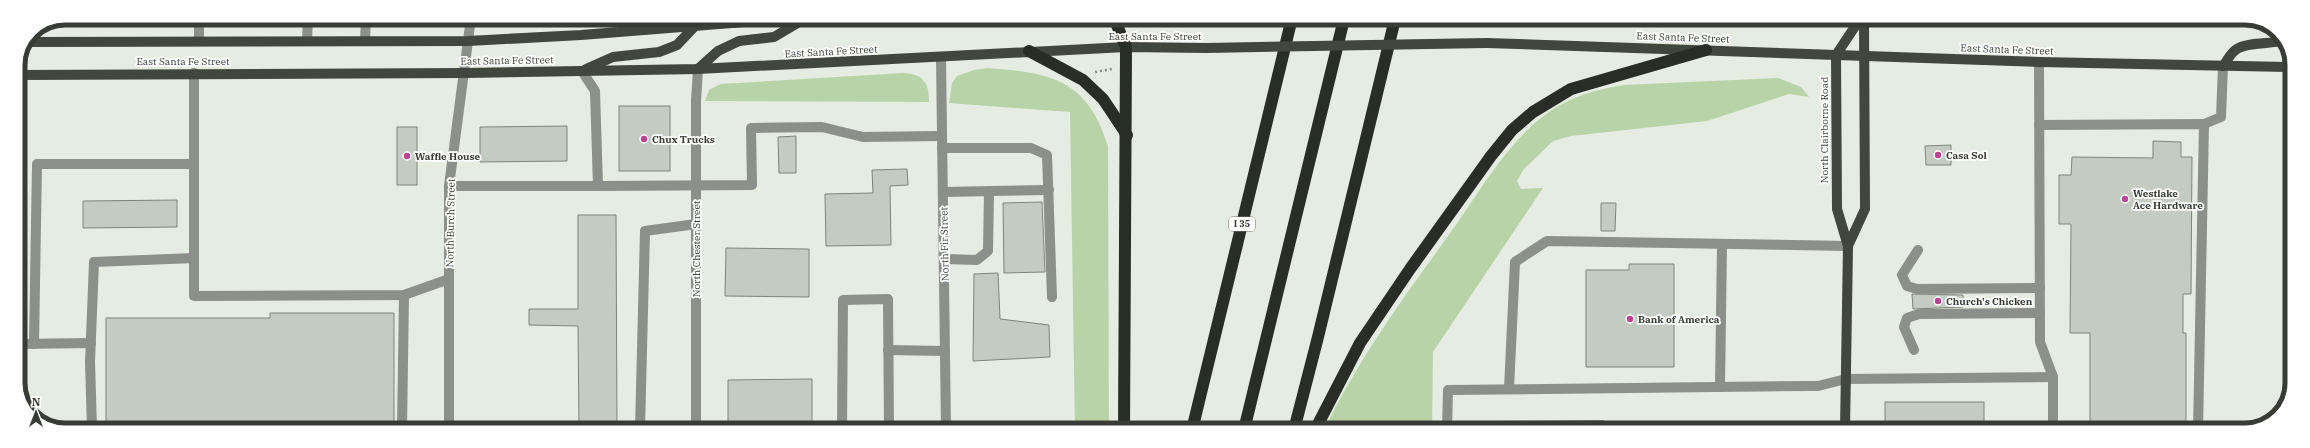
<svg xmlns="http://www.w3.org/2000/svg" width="2310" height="448" font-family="'IBM Plex Serif',serif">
<rect width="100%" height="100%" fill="#e5ece1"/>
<g fill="#b9d3a8">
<path d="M 988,68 C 1052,73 1087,79 1108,146 L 1109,430 L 1075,430 L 1070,112 L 949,103 L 952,83 L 957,76 L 974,70 Z"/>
<path d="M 903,73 C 923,74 929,82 929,102 L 705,101 L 709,90 L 721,84 Z"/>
<path d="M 1778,78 L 1801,87 L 1809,97 L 1789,94 L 1707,121 L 1571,136 L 1553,141 L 1524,169 L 1517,181 L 1521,189 L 1543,188 L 1433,352 L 1432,430 L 1324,430 C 1360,355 1410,289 1458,222 C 1483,186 1507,145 1541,118 C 1566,98 1593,90 1624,85 Z"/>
</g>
<g fill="#c4cbc0" stroke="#7e847a">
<rect x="619" y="106" width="51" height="65"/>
<path d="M 567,126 L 567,161 L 480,162 L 480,127 Z"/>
<rect x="397" y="127" width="20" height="58"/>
<path d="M 796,136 L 796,173 L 779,173 L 778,137 Z"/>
<path d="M 2153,141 L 2181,142 L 2181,157 L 2192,157 L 2191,294 L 2183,294 L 2183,333 L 2186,333 L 2186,430 L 2090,430 L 2090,333 L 2070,333 L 2071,224 L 2059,224 L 2059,175 L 2071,175 L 2072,157 L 2153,158 Z"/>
<path d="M 1951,145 L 1951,165 L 1926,165 L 1925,146 Z"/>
<path d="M 907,169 L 908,185 L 890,186 L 891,245 L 826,246 L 825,194 L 873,193 L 872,170 Z"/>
<path d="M 177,200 L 177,227 L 83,228 L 83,201 Z"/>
<path d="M 1042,202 L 1045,272 L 1004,273 L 1003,203 Z"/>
<path d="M 1601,203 L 1616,203 L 1615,231 L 1601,231 Z"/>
<path d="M 578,215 L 616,215 L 617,429 L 579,429 L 578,326 L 529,325 L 529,309 L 578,309 Z"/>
<path d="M 726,248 L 809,249 L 809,297 L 725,296 Z"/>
<path d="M 1629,264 L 1674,264 L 1674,367 L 1586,367 L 1586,270 L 1629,270 Z"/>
<path d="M 998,273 L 1000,319 L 1049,325 L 1050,357 L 973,361 L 974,274 Z"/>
<path d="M 1912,294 L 1963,295 L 1963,307 L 1913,309 Z"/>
<path d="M 270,313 L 394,313 L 394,429 L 106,429 L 106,318 L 270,318 Z"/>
<path d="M 812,379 L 812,429 L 728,429 L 728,380 Z"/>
<rect x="1885" y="402" width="99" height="28"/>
</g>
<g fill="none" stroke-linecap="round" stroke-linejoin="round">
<path stroke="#878c85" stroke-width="2.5" stroke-dasharray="2 3" stroke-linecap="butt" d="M 1095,72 L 1112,69"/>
<g stroke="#8c8f8a" stroke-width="10">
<path d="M 199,18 L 199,41"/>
<path d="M 694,18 L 694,27"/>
<path d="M 307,41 L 308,18"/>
<path d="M 365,41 L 366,18"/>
<path d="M 941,58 L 946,429"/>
<path d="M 2039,62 L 2040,342 L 2053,377 L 2053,430"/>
<path d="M 582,71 L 595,91 L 598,186 L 752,185 L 751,128 L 822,127 L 863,137 L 942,136"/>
<path d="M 194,73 L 194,296 L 404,295 L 449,279"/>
<path d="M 2204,124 L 2221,117 L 2223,66"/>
<path d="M 2039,125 L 2204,124 L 2198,430"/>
<path d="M 942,148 L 1031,148 L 1047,155 L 1052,297"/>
<path d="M 449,186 L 598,186"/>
<path d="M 943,192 L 1049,190"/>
<path d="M 1918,250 L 1902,275 L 1907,286 L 1917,289 L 2040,288"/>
<path d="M 944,259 L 977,260 L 988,251 L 989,191"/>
<path d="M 18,344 L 91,343"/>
<path d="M 34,344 L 37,164 L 194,164"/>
<path d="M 888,350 L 945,351"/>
<path d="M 1914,350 L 1904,327 L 1907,318 L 1919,314 L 2040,313"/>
<path d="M 1720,387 L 1722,244"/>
<path d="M 1509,389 L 1515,262 L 1547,241 L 1848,246"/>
<path d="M 92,429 L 90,362 L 94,262 L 194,258"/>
<path d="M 402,429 L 404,295"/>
<path d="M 449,429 L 449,186 L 471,18"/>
<path d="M 640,429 L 645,231 L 696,224"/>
<path d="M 696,429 L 696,101 L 698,69"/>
<path d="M 842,429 L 843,300 L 888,299 L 889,429"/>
<path d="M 1447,430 L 1448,390 L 1808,386 L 1818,386 L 1846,379 L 2053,377"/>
<path d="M 1486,430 L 1486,426 L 1602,425 L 1602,430"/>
</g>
<g stroke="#41463e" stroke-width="10">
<path d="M 2051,19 L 2260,22"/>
<path d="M 28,42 L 468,41 L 581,35 L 795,18"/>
<path d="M 1487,43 L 2039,62 L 2292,67"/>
<path d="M 2223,66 C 2227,61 2231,52 2237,49 C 2247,42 2270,44 2283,41"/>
<path d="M 586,69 L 613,57 L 659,52 L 677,45 L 694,27"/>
<path d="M 698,69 L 718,51 L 739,41 L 774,37 L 806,18"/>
<path d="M 18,75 L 464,73 L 698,69 L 1126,47 L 1206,48"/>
<path d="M 1848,246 L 1865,209 L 1864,19"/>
<path d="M 1845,430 L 1848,246 L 1837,209 L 1836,55 L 1860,19"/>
</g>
<g stroke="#282d25" stroke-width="12">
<path d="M 1114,18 L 1126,47 L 1124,430"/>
<path d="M 1029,51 L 1083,80 L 1103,99 L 1127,135"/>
<path d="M 1192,430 L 1292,18"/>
<path d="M 1244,430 L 1344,19"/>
<path d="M 1294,430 L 1318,337 L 1395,19"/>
<path d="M 1315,430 L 1360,343 L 1410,269 L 1491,156 L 1512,130 L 1533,112 L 1571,89 L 1706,50"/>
</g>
<path stroke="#41463e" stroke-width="10" d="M 1206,48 L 1487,43"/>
</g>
<g fill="#bd4395" stroke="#fff" stroke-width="1.5">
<circle cx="644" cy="139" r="4"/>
<circle cx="1938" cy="155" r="4"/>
<circle cx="407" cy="156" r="4"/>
<circle cx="2125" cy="199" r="4"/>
<circle cx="1938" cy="301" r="4"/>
<circle cx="1630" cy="319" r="4"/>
</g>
<g text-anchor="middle" stroke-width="3.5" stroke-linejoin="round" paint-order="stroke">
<rect fill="#fff" stroke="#747672" stroke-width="1" x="1229" y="217" width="26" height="14" rx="3"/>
<g font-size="9" font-weight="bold" fill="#383b36">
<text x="1242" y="227">I 35</text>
</g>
<g font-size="10" fill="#383b36" stroke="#fff">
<text x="1155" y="40">East Santa Fe Street</text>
<text transform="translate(1683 37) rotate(2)" y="4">East Santa Fe Street</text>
<text transform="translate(2007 49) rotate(2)" y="4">East Santa Fe Street</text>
<text transform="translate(831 51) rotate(-3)" y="4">East Santa Fe Street</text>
<text transform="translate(507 60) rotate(-1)" y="4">East Santa Fe Street</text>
<text x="183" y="65">East Santa Fe Street</text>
<text transform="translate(1824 130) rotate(-90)" y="4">North Clairborne Road</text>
<text transform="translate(450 223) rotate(-89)" y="4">North Burch Street</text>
<text transform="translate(944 244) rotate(-91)" y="4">North Fir Street</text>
<text transform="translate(696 249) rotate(-90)" y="4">North Chester Street</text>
</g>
<g font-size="10" font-weight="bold" fill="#383b36" stroke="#fff" text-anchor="start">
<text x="652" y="143">Chux Trucks</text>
<text x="1946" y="159">Casa Sol</text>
<text x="415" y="160">Waffle House</text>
<text x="2133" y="197">Westlake<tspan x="2133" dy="12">Ace Hardware</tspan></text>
<text x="1946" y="305">Church's Chicken</text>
<text x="1638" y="323">Bank of America</text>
</g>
</g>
<path d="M0 0H2310V448H0ZM65 25H2245A40 40 0 0 1 2285 65V383A40 40 0 0 1 2245 423H65A40 40 0 0 1 25 383V65A40 40 0 0 1 65 25Z" fill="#fff" fill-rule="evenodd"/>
<path fill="none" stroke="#383b36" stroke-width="5" d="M65 25H2245A40 40 0 0 1 2285 65V383A40 40 0 0 1 2245 423H65A40 40 0 0 1 25 383V65A40 40 0 0 1 65 25Z"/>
<g transform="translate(36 412)" stroke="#ffffff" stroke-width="3" paint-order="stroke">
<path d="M0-3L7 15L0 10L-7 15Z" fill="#383b36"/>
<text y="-6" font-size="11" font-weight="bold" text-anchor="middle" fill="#383b36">N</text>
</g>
</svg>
